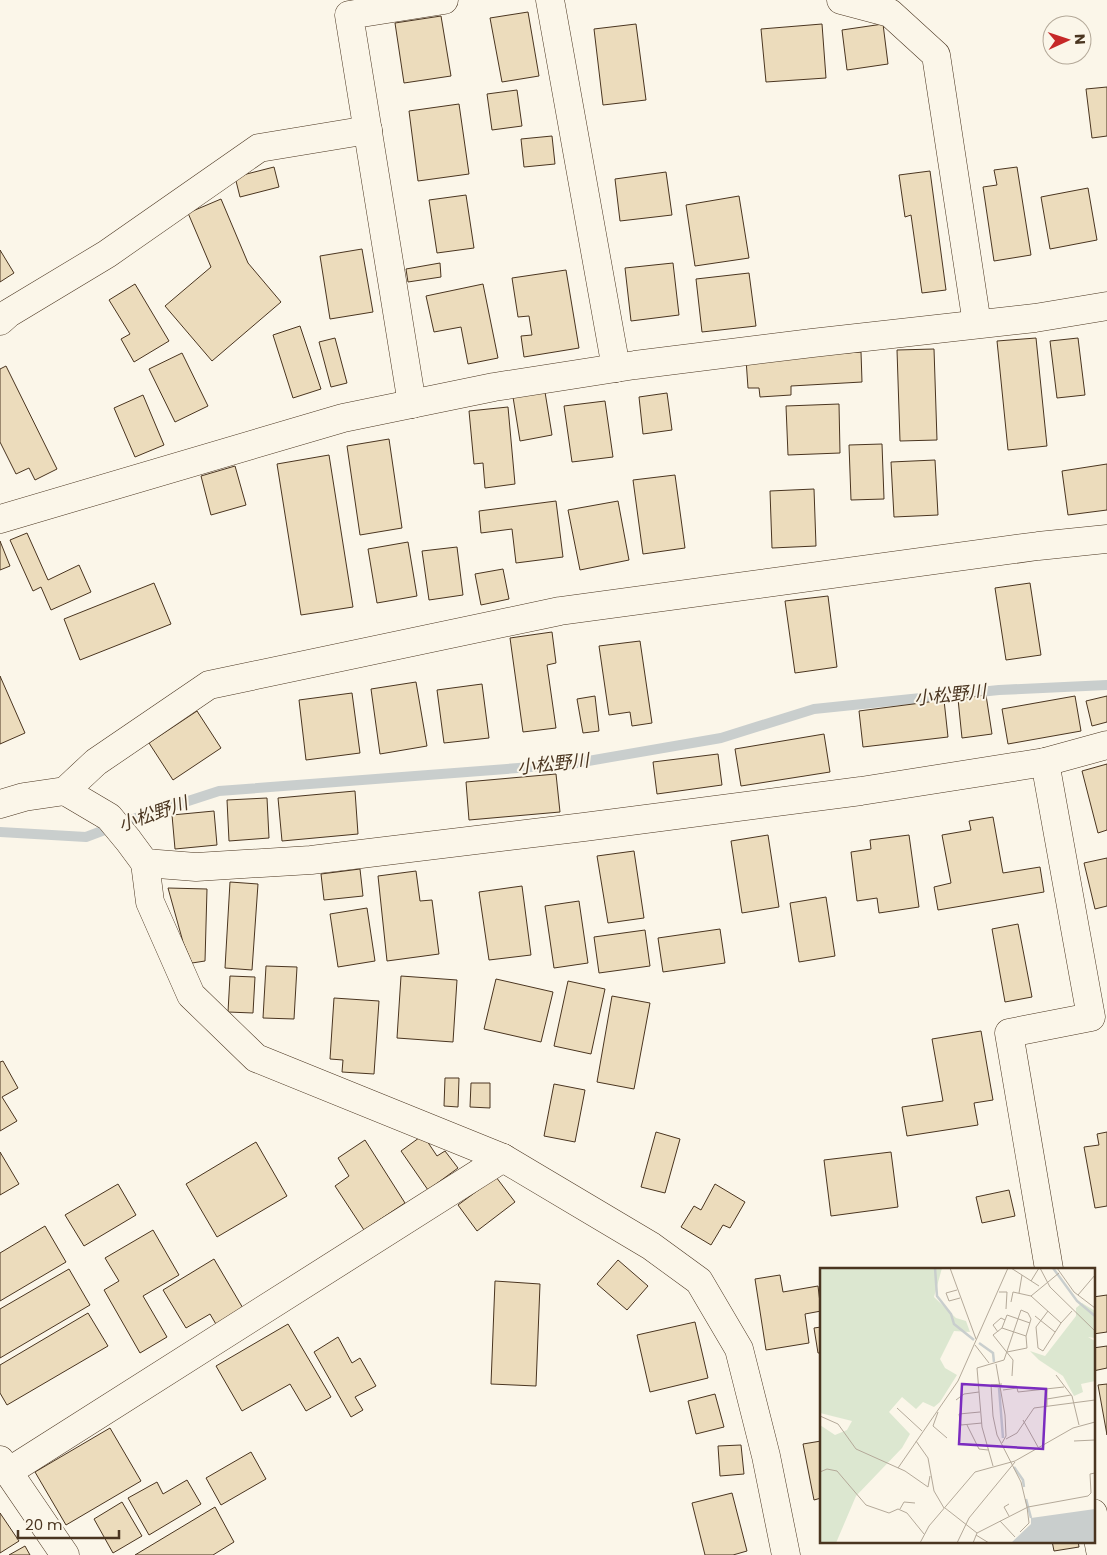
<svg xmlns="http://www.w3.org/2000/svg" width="1107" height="1555" font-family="Poppins,'Noto Sans JP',sans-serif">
<rect width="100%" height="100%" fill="#fbf6e9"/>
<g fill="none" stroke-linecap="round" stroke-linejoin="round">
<path stroke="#c9cecd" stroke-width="10" d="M 0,832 L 86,837 L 139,817 L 219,791 L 571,764 L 721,738 L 814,709 L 999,690 L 1107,685"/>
</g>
<g fill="#ecdcbc" stroke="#4a3520">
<path d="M 528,12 L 539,76 L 502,82 L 490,18 Z"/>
<path d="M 441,16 L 451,76 L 404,83 L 395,23 Z"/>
<path d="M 636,24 L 646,100 L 603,105 L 594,29 Z"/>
<path d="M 822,24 L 826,78 L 766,82 L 761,29 Z"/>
<path d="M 883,24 L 888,64 L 847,70 L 842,30 Z"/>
<path d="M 1107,87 L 1107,136 L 1092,138 L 1086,89 Z"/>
<path d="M 517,90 L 522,126 L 492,130 L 487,94 Z"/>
<path d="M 459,104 L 469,174 L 418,181 L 409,111 Z"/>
<path d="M 552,136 L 555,164 L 524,167 L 521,139 Z"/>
<path d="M 274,167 L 279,187 L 240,197 L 235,177 Z"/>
<path d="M 1017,167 L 1031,255 L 994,261 L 983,187 L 997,185 L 994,170 Z"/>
<path d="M 930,171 L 946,290 L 922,293 L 911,215 L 905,217 L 899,175 Z"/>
<path d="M 666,172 L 672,215 L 620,221 L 615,179 Z"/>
<path d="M 1088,188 L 1097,240 L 1050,249 L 1041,197 Z"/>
<path d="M 466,195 L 474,248 L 437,253 L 429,200 Z"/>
<path d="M 739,196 L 749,258 L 695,266 L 686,205 Z"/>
<path d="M 221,199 L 248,263 L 281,302 L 212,361 L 165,306 L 211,267 L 188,213 Z"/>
<path d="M 362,249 L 373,312 L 330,319 L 320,256 Z"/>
<path d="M 0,250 L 14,273 L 0,282 Z"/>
<path d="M 440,263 L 441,277 L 408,282 L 406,269 Z"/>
<path d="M 673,263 L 679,315 L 631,321 L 625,268 Z"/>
<path d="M 566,270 L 579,348 L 524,357 L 521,336 L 532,335 L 529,316 L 518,317 L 512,278 Z"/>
<path d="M 749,273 L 756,326 L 702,332 L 696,279 Z"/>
<path d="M 135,284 L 169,341 L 134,362 L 121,339 L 130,334 L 109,300 Z"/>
<path d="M 483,284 L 498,358 L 468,364 L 461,327 L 434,332 L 426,296 Z"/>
<path d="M 300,326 L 321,389 L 293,398 L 273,335 Z"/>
<path d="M 335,338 L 347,383 L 331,387 L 319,342 Z"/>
<path d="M 1036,338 L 1047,446 L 1008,450 L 997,341 Z"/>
<path d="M 1078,338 L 1085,395 L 1057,398 L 1050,341 Z"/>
<path d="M 934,349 L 937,440 L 900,441 L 897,350 Z"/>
<path d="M 861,352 L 862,382 L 791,386 L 791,395 L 760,397 L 759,388 L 748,388 L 746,359 Z"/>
<path d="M 182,353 L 208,406 L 175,422 L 149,369 Z"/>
<path d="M 6,366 L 57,469 L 35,480 L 29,468 L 16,474 L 0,442 L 0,369 Z"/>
<path d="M 545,392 L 552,435 L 520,441 L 513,397 Z"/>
<path d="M 667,393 L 672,430 L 643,434 L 639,397 Z"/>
<path d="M 143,395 L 164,445 L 135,457 L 114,408 Z"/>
<path d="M 605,401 L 613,457 L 572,462 L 564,406 Z"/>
<path d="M 839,404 L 840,453 L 788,455 L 786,406 Z"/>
<path d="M 508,407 L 515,484 L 485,488 L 483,463 L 474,464 L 469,411 Z"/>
<path d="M 389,439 L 402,528 L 360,535 L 347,446 Z"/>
<path d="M 882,444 L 884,499 L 851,500 L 849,445 Z"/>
<path d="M 329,455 L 353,607 L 301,615 L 277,464 Z"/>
<path d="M 935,460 L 938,515 L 894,517 L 891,462 Z"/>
<path d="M 1107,464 L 1107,510 L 1068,515 L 1062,471 Z"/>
<path d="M 235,466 L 246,505 L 211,515 L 201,476 Z"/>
<path d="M 675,475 L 685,548 L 643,554 L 633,480 Z"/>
<path d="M 814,489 L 816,546 L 772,548 L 770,491 Z"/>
<path d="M 556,501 L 563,557 L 516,563 L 512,529 L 481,533 L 479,511 Z"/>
<path d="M 618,501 L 629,560 L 580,570 L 568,510 Z"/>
<path d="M 27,533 L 48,580 L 79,565 L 91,592 L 51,610 L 41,587 L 33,591 L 10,540 Z"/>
<path d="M 0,541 L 10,566 L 0,570 Z"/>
<path d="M 408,542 L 417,596 L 377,603 L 368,549 Z"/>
<path d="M 457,547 L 463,595 L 429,600 L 422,551 Z"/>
<path d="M 503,569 L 509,599 L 481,605 L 475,574 Z"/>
<path d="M 154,583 L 171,624 L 80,660 L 64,619 Z"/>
<path d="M 1030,583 L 1041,655 L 1006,660 L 995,588 Z"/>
<path d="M 828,596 L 837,667 L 795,673 L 785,601 Z"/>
<path d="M 552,632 L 556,663 L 547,665 L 556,728 L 523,732 L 510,638 Z"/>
<path d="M 640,641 L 652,723 L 632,726 L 630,712 L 609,715 L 599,646 Z"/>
<path d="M 0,676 L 25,733 L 0,744 Z"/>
<path d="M 416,682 L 427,746 L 380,754 L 371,689 Z"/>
<path d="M 482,684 L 489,738 L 444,743 L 437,690 Z"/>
<path d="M 352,693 L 360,753 L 306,760 L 299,700 Z"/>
<path d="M 986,695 L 992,734 L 962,738 L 958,699 Z"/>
<path d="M 595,696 L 599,731 L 583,733 L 577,699 Z"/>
<path d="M 1075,696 L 1081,731 L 1008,744 L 1002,709 Z"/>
<path d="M 1107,696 L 1107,722 L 1092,726 L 1086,701 Z"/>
<path d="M 944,700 L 948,737 L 863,747 L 859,711 Z"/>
<path d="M 197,711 L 221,748 L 173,780 L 149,743 Z"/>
<path d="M 824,734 L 830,772 L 741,786 L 735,749 Z"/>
<path d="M 718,754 L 722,785 L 657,794 L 653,762 Z"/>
<path d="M 1107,764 L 1107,830 L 1098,833 L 1082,771 Z"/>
<path d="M 556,774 L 560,812 L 469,820 L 466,782 Z"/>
<path d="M 355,791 L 358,834 L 282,841 L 278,798 Z"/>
<path d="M 267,798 L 269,838 L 229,841 L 227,800 Z"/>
<path d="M 214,811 L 217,845 L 175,849 L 172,815 Z"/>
<path d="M 993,817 L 1003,873 L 1040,867 L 1044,892 L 938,910 L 934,887 L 951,883 L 942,835 L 971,830 L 969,821 Z"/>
<path d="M 768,835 L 779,907 L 742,913 L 731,841 Z"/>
<path d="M 909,835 L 919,907 L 879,913 L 877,898 L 857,901 L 851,852 L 871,849 L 870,840 Z"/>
<path d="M 634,851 L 644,918 L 608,923 L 597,856 Z"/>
<path d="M 1107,858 L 1107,906 L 1095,909 L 1084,863 Z"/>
<path d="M 360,869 L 363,896 L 324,900 L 321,874 Z"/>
<path d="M 416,871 L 420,901 L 432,900 L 439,954 L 387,961 L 378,876 Z"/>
<path d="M 230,882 L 258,884 L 252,970 L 225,968 Z"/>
<path d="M 522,886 L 531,955 L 489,960 L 479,892 Z"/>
<path d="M 168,888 L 207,889 L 205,961 L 192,963 L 183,942 Z"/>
<path d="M 826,897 L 835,956 L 799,962 L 790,903 Z"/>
<path d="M 579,901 L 588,963 L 554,968 L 545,906 Z"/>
<path d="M 367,908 L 375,961 L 338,967 L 330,914 Z"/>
<path d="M 1018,924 L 1032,997 L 1005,1002 L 992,929 Z"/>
<path d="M 720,929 L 725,963 L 663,972 L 658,938 Z"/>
<path d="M 645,930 L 650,966 L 599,973 L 594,937 Z"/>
<path d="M 266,966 L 297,967 L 294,1019 L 263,1018 Z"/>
<path d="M 230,976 L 255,977 L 253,1013 L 228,1012 Z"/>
<path d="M 401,976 L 457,980 L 453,1042 L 397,1038 Z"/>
<path d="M 496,979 L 553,992 L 541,1042 L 484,1029 Z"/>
<path d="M 568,981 L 605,989 L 591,1054 L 554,1046 Z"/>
<path d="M 612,996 L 650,1003 L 634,1089 L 597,1082 Z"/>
<path d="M 334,998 L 379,1001 L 374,1074 L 342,1072 L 343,1060 L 330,1059 Z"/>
<path d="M 981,1031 L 993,1100 L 974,1103 L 978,1125 L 907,1136 L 902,1107 L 943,1101 L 932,1039 Z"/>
<path d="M 3,1061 L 18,1088 L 2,1097 L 17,1121 L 0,1131 L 0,1062 Z"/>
<path d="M 445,1078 L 459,1078 L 458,1107 L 444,1106 Z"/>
<path d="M 471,1083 L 490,1083 L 490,1108 L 470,1107 Z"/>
<path d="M 554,1084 L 585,1090 L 575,1142 L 544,1136 Z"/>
<path d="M 656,1132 L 680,1139 L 665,1193 L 641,1187 Z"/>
<path d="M 1107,1132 L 1107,1206 L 1095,1208 L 1084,1147 L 1099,1145 L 1097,1134 Z"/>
<path d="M 423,1135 L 437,1156 L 445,1151 L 458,1168 L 428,1190 L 401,1151 Z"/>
<path d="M 365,1140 L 405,1203 L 364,1230 L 335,1186 L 349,1176 L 338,1158 Z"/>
<path d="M 256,1142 L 287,1196 L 217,1237 L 186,1184 Z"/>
<path d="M 0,1152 L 19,1184 L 0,1195 Z"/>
<path d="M 891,1152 L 898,1207 L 831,1216 L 824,1160 Z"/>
<path d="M 496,1177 L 515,1202 L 477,1231 L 458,1205 Z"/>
<path d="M 118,1184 L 136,1215 L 84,1246 L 65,1215 Z"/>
<path d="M 715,1184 L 745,1202 L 730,1228 L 723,1225 L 711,1245 L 681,1227 L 694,1206 L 701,1210 Z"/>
<path d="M 1009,1190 L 1015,1216 L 982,1223 L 976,1197 Z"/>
<path d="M 45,1226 L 66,1262 L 0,1301 L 0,1253 Z"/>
<path d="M 153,1230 L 179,1275 L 143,1296 L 167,1337 L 140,1353 L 104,1290 L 119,1281 L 105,1258 Z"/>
<path d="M 214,1259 L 247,1315 L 220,1331 L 210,1314 L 186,1328 L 163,1290 Z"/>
<path d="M 618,1260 L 648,1286 L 627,1310 L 597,1284 Z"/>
<path d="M 69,1269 L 90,1305 L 0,1358 L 0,1309 Z"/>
<path d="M 780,1275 L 783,1292 L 818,1286 L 821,1311 L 805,1314 L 809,1343 L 766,1350 L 755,1279 Z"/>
<path d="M 495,1281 L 540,1284 L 536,1386 L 491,1384 Z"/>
<path d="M 1107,1295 L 1107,1332 L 1093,1334 L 1093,1297 Z"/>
<path d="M 88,1313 L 108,1346 L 7,1405 L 0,1393 L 0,1365 Z"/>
<path d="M 695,1322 L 708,1378 L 650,1392 L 637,1335 Z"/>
<path d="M 288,1324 L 331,1397 L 306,1411 L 290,1384 L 242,1411 L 216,1366 Z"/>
<path d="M 821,1327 L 821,1353 L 818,1353 L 814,1328 Z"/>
<path d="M 338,1337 L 352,1363 L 360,1358 L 376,1386 L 355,1397 L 363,1410 L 351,1417 L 314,1352 Z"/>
<path d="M 1107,1346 L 1107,1368 L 1093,1371 L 1093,1348 Z"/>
<path d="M 1107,1384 L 1107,1435 L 1098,1385 Z"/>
<path d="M 715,1394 L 724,1427 L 696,1434 L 688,1401 Z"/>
<path d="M 110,1428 L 141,1481 L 66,1525 L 35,1472 Z"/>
<path d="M 821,1441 L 821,1498 L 814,1500 L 803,1444 Z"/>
<path d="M 741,1445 L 744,1474 L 720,1476 L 718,1446 Z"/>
<path d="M 251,1452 L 266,1479 L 221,1505 L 206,1478 Z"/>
<path d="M 187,1480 L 201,1504 L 149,1535 L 128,1498 L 157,1482 L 163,1494 Z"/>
<path d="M 732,1493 L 747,1551 L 733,1555 L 705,1555 L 692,1503 Z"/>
<path d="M 122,1502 L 142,1536 L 113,1553 L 94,1519 Z"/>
<path d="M 215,1507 L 234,1542 L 213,1555 L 135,1555 Z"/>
<path d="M 0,1513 L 19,1541 L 0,1553 Z"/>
<path d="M 1052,1541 L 1078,1541 L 1079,1547 L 1054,1551 Z"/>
<path d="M 25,1546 L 30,1555 L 9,1555 Z"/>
</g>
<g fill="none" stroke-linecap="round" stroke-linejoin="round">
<g stroke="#4a3520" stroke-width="29">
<g id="minor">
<path d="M 550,0 L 616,368"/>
<path d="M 841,0 L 890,13 L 936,55 L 977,324"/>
<path d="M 0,321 L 9,313 L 107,254 L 259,148 L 368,130"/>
<path d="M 412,404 L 349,15 L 444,0"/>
<path d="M 0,519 L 343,418 L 494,387 L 635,365 L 812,343 L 1035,318 L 1107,306"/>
<path d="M 1045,762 L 1091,1017 L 1009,1033 L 1049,1269"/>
<path d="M 65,791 L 109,817 L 128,840 L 145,863 L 196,867 L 311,860 L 584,827 L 861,791 L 1045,762 L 1107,745"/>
<path d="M 0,804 L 24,797 L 65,791 L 96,762 L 209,685 L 560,611 L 1038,546 L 1107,539"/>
<path d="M 145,863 L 150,902 L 191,995 L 256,1058 L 503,1158 L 651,1246 L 699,1281 L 739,1349 L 766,1456 L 786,1555"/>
<path d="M 8,1472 L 503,1158"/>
<path d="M 1093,1513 L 1101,1555"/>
</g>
</g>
<g stroke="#4a3520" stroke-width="29">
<path id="highway" d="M 0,1460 L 65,1555"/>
</g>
<use href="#minor" stroke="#fbf6e9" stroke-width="28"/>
<use href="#highway" stroke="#fbf6e9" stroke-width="28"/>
</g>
<g text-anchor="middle" stroke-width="4" stroke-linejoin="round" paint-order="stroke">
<g font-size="18" font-style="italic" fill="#4a3520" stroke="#fbf6e9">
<text transform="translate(950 695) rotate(-6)" y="6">小松野川</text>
<text transform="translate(553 764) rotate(-6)" y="6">小松野川</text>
<text transform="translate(153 814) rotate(-19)" y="6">小松野川</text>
</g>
</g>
<g transform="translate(820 1268)">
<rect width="275" height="275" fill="#fbf6e9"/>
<path d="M 0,0 L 122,0 L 114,29 L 136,50 L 146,53 L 150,64 L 134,63 L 120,91 L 125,100 L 137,107 L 120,134 L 114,139 L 103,134 L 96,141 L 82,129 L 69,144 L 90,166 L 82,180 L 36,228 L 16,275 L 0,275 L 0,157 L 15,167 L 27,162 L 32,153 L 0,145 ZM 262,35 L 275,43 L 275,70 L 268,69 L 275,73 L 275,113 L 261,116 L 263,124 L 254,128 L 243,108 L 219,92 L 210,83 L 225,88 L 256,48 L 256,40 Z" fill="#dce7d0"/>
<path d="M 275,241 L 275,275 L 191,275 L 211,256 L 211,250 Z" fill="#c9cecd"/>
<path fill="none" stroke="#c9cecd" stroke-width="2.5" d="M 115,0 L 117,28 L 131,46 L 134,56 L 154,72M 233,0 L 257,33 L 275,48M 159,75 L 173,85 L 174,94M 179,120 L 183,170M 194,199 L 203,212 L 204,219M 206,231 L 211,250"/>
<path fill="none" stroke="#b4a999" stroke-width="1" d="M 130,0 L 156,71M 191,0 L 219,18M 220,0 L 230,19 L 275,63M 237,0 L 254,24 L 275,40M 211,13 L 219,0M 137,22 L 126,25 L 129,33 L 140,30M 179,24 L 187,24 L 186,41M 199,25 L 202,7M 258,27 L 275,7M 211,28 L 241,55 L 252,43M 191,34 L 193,24 L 211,28 L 239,5M 228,43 L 216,59 L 218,80 L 223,83 L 241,55M 215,48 L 235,64M 182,60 L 206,68M 178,64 L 173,57 L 181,50 L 185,52M 155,77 L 169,95M 176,96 L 185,147 L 186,168 L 182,175M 236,107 L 252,128 L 259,157M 192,108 L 193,92 L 173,67 L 182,60 L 187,47 L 210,55M 182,116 L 171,117 L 173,148 L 177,167 L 201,214 L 207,239 L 209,255 L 200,264M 183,122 L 197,120 L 198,124 L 244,119M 227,131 L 251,127M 136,132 L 144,126 L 159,124M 227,138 L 227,121M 77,140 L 102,163M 118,144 L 113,158 L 127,170M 160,144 L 139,146 L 141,157 L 162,155M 0,148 L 18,156 L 36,181 L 85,203 L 108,219 L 110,208M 203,152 L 218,179M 147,157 L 159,181 L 168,182M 186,171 L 197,165 L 214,140 L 275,132M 96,173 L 108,190 L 114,223 L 124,240M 254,173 L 275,172M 173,198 L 162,159 L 157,100 L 184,92 L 201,42 L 208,45 L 211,51 L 206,68 L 207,80 L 187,84M 78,200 L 138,113 L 188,0M 0,204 L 7,201 L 17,203 L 46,237 L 69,245 L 78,241 L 87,245 L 104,266M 125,240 L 157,265M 80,241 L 84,234 L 95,235M 189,248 L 184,239 L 189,236M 180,253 L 195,269M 156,267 L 169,275M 100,275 L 109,258 L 155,204 L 195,193 L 253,160 L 275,154M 137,275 L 149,250 L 195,194M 153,275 L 157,265 L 208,239 L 268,228 L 271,225 L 270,206 L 275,205"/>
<path fill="#7b2cbf" fill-opacity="0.15" stroke="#7b2cbf" stroke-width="2.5" d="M 142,116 L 226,121 L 223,181 L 139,176 Z"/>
<rect width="275" height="275" fill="none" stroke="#4a3520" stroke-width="2.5"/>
</g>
<g transform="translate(1067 40) rotate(87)"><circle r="24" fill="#fbf6e9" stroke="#b4a999"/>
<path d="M0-4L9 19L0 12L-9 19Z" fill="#c62828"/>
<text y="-8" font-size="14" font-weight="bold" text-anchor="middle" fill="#4a3520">N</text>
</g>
<path d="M18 1530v8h101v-8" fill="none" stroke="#4a3520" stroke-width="2.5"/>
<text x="25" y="1530" font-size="15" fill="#4a3520" stroke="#fbf6e9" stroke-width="4" paint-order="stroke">20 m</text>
</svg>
